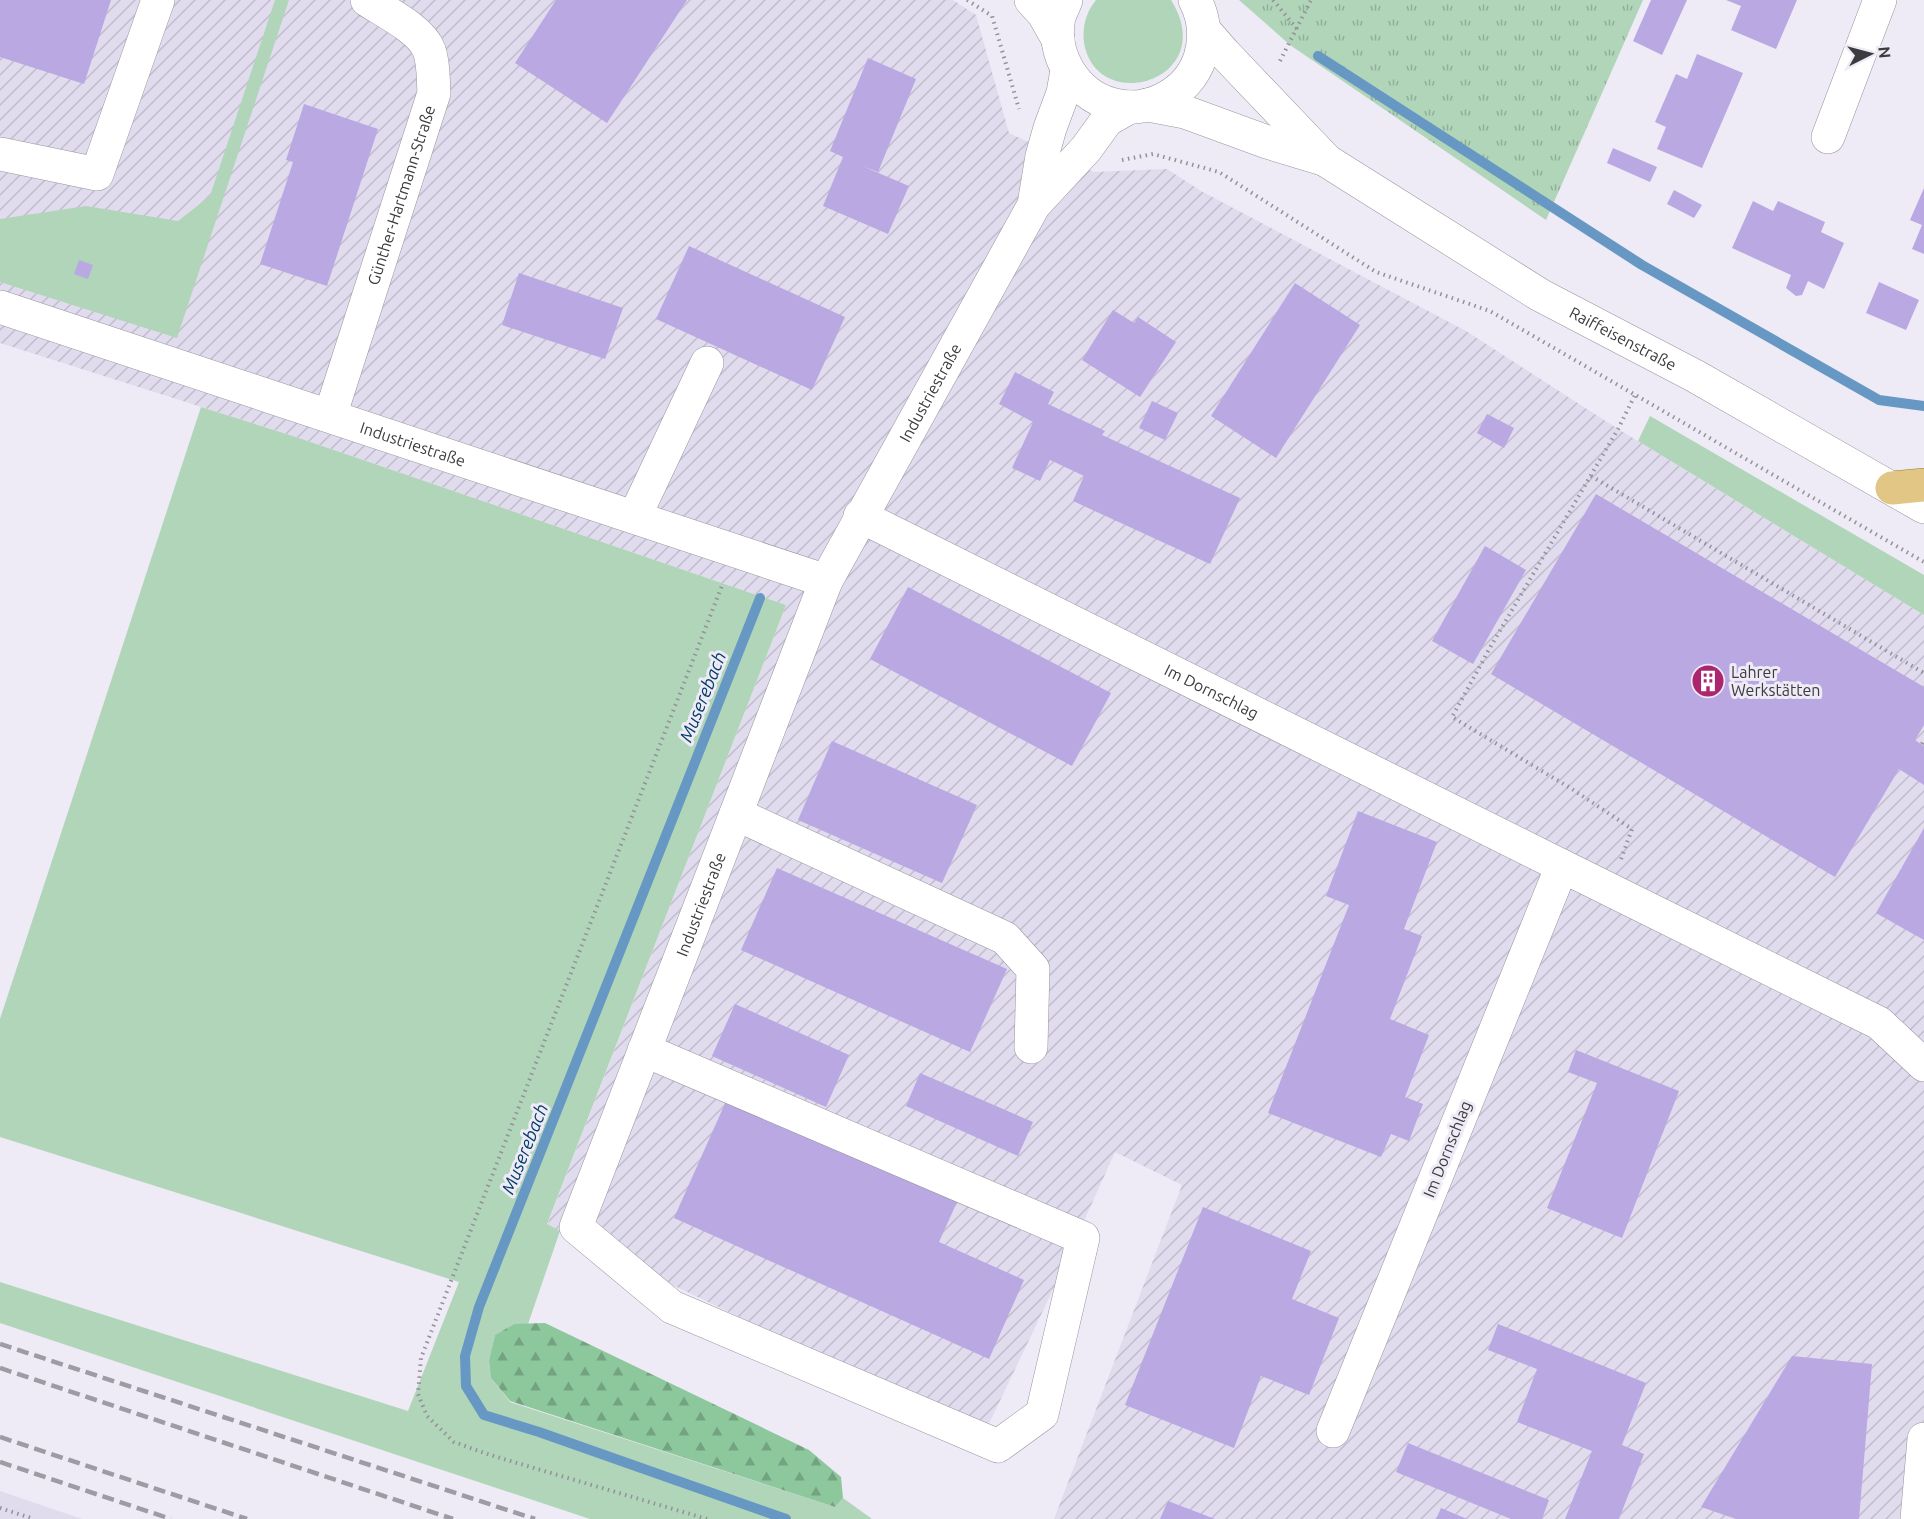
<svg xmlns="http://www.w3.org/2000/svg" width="1924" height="1519" font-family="Ubuntu,sans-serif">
<defs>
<pattern id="industrial-furrows" width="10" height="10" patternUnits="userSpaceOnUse" patternTransform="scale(1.5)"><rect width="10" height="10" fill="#e1dbee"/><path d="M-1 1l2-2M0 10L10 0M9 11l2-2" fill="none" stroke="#c2bdcd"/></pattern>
<pattern id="forest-firs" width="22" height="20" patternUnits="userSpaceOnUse" patternTransform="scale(1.5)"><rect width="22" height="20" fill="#8dc79c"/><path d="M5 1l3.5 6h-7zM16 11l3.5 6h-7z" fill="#74a381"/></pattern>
<pattern id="park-tufts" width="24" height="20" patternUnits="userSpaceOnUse" patternTransform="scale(1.5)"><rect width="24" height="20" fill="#b0d5b9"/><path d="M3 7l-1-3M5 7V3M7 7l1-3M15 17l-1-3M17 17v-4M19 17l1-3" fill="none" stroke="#90ae98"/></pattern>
</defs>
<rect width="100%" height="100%" fill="#eeeaf6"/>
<path fill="url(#industrial-furrows)" d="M 0,0 L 953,0 L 976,15 L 1009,133 L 1094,172 L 1167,169 L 1201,191 L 1466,331 L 1618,429 L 1924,615 L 1924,1519 L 1054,1519 L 1182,1185 L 1115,1152 L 1052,1292 L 984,1434 L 547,1225 L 786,605 L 293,436 L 0,343 Z"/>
<path fill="#e1dbee" d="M 0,1491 L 82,1519 L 0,1519 Z"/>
<g fill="#b0d5b9">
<path d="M 275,0 L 289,0 L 177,338 L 0,282 L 0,219 L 86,206 L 178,221 L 210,196 Z"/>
<path d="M 1096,0 L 1171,0 C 1221,80 1097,117 1084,43 C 1082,27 1086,12 1096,0 Z"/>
<path d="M 201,407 L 293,436 L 786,605 L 547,1224 L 560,1231 L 528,1324 L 514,1324 L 495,1335 L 489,1360 L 491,1378 L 510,1402 L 835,1507 L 843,1498 L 872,1519 L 590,1519 L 0,1323 L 0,1282 L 408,1411 L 459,1282 L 0,1137 L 0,1019 Z"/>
<path d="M 1650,416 L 1924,575 L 1924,615 L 1638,441 Z"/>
</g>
<path fill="url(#forest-firs)" d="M 545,1323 L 809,1450 L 841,1477 L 843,1498 L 835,1507 L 510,1401 L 491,1378 L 489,1360 L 495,1335 L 514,1324 Z"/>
<path fill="url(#park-tufts)" d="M 1239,0 L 1643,0 L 1546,220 L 1290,45 Z"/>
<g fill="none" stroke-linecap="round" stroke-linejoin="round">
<g stroke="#6798c4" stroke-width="10">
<path d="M 1318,56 L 1642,265 L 1879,400 L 1924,406"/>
<path d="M 760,598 L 479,1307 L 465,1356 L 466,1386 L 484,1415 L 539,1432 L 786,1519"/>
</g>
</g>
<g fill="#baa8e2">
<path d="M 0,0 L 111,0 L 84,84 L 0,57 Z"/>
<path d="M 556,0 L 687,0 L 607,123 L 515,63 Z"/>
<path d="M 1651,0 L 1687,0 L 1662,55 L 1633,41 Z"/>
<path d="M 1726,0 L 1797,0 L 1776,49 L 1731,30 L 1741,6 Z"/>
<path d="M 1697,54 L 1743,73 L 1702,168 L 1657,149 L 1666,127 L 1655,122 L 1676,74 L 1687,79 Z"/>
<path d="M 868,58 L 916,79 L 878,172 L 862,166 L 909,186 L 888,234 L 823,206 L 843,157 L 830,151 Z"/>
<path d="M 304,104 L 378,129 L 327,286 L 260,264 L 293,162 L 286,160 Z"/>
<path d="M 1613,148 L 1657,167 L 1650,182 L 1607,163 Z"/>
<path d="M 1924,188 L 1924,254 L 1912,249 L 1922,225 L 1910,220 Z"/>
<path d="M 1674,190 L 1702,205 L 1694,218 L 1667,204 Z"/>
<path d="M 1753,201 L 1773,211 L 1778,201 L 1825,222 L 1821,232 L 1844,243 L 1824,289 L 1808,281 L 1802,295 L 1796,296 L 1786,288 L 1791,275 L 1732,248 Z"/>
<path d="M 689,246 L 845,317 L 812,390 L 656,319 Z"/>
<path d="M 79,260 L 93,265 L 88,279 L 74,274 Z"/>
<path d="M 519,273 L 623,308 L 605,359 L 502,325 Z"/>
<path d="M 1879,282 L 1919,300 L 1906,330 L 1866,313 Z"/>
<path d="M 1295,283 L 1360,325 L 1276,458 L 1211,416 Z"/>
<path d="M 1113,310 L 1134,323 L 1138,317 L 1176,342 L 1140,397 L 1082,360 Z"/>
<path d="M 1015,372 L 1054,392 L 1048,404 L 1105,431 L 1102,435 L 1240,498 L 1210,564 L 1073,501 L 1084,476 L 1050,460 L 1040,481 L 1012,468 L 1033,422 L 999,404 Z"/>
<path d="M 1152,401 L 1178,413 L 1165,440 L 1139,428 Z"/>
<path d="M 1487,414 L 1514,428 L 1504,448 L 1477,433 Z"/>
<path d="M 1596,494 L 1924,687 L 1924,725 L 1915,740 L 1924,746 L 1924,785 L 1899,769 L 1835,877 L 1491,674 Z"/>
<path d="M 1485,546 L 1526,570 L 1473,664 L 1432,641 Z"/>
<path d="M 908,587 L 1111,693 L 1072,766 L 870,659 Z"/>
<path d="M 832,741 L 977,805 L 942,883 L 798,820 Z"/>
<path d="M 1358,811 L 1437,842 L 1404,929 L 1422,936 L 1390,1019 L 1429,1035 L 1405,1097 L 1423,1104 L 1409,1141 L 1391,1134 L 1381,1157 L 1268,1113 L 1349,905 L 1326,896 Z"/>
<path d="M 1924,828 L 1924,940 L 1876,913 Z"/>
<path d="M 777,868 L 1007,969 L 970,1052 L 741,950 Z"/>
<path d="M 735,1004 L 849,1055 L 826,1107 L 712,1056 Z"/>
<path d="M 1576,1050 L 1679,1091 L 1622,1238 L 1547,1208 L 1597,1083 L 1568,1072 Z"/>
<path d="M 920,1073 L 1033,1122 L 1018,1156 L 906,1106 Z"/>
<path d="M 727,1099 L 957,1202 L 939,1242 L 1024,1280 L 989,1359 L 674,1218 Z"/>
<path d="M 1203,1207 L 1311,1251 L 1292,1299 L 1339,1318 L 1309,1395 L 1261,1376 L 1234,1448 L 1125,1405 Z"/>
<path d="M 1498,1324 L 1646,1383 L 1622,1445 L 1644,1454 L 1619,1519 L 1565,1519 L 1592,1451 L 1517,1422 L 1537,1369 L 1488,1350 Z"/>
<path d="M 1792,1356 L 1872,1364 L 1859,1519 L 1736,1519 L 1701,1507 Z"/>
<path d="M 1408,1443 L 1549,1500 L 1542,1519 L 1511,1519 L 1396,1472 Z"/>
<path d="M 1168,1501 L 1215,1519 L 1160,1519 Z"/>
<path d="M 1441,1508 L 1467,1519 L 1436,1519 Z"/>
</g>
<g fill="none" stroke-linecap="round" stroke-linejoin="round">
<g stroke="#97949e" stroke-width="34">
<g id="minor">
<path d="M 1031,0 L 1043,13 L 1058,39"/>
<path d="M 1066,0 C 1064,6 1061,11 1059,17 C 1051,54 1075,94 1111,104 C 1147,115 1188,94 1200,58 C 1206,38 1205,19 1195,0"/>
<path id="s1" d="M 1204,30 L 1225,54 L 1327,161 L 1540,295 L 1695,376 L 1924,507"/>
<path d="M 1148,105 L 1185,112 L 1267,142 L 1326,160"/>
<path d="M 1828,137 L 1880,0"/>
<path d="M 0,154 L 97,174 L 158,0"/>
<path d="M 1034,205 L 1042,156 L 1050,128 L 1063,93 L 1067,70"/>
<path id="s2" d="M 0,307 L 826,581"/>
<path id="s3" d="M 330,416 L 434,93 C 433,79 434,63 429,50 C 421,29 385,12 367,0"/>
<path d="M 635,516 L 707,363"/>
<path id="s4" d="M 860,516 L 1562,866 L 1333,1431"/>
<path d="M 736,814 L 1005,938 L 1033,969 L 1031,1047"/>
<path d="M 1562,866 L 1879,1023 L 1924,1065"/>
<path id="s5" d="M 644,1050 L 1083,1238 L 1042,1414 L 998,1446 L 672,1307 L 576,1227 L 826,581 L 1034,205 L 1086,149 L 1107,120 L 1130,107"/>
<path d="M 1917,1519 L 1924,1439"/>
</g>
</g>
<g stroke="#9b7d38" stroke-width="34">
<path id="major" d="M 1892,488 L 1924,485"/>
</g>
<g stroke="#949199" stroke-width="4" stroke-dasharray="1.5 4.5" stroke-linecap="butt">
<path d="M 967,0 L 992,16 L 1019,109"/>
<path d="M 1273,0 L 1297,29"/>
<path d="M 1280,61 L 1311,0"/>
<path d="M 1122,160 L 1153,154 L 1219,172 L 1376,272 L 1490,311 L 1924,562"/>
<path d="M 1591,476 L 1924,673"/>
<path d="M 1922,744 L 1924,740"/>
<path d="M 1621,859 L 1632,829 L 1572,789 L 1452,717 L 1491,646 L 1618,429 L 1635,395"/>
<path d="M 0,1508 L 34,1519"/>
<path d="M 707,1519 L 490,1455 L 454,1442 L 427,1416 L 418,1394 L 421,1358 L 723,583"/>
</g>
<use href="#minor" stroke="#fff" stroke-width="33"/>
<use href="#major" stroke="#e2c686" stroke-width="33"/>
<g stroke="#9e9ba4" stroke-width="4.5" stroke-dasharray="12 6" stroke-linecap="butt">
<path d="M 0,1344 L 535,1519"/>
<path d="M 0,1368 L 453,1519"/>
<path d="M 0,1437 L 247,1519"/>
<path d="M 0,1462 L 171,1519"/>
</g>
</g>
<defs>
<g id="building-disc" transform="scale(1.725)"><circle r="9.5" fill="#ab266e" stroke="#eeeaf6"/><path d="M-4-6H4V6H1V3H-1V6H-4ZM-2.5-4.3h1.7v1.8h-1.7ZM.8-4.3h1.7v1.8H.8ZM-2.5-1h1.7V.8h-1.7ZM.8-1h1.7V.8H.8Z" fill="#fff"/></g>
</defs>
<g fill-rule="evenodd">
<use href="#building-disc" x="1708" y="681"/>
</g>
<g text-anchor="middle" stroke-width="6" stroke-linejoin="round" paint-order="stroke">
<g font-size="16" fill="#3c3b3f" stroke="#eeeaf6">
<text dy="6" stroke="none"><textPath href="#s3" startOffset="232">Günther-Hartmann-Straße</textPath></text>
<text dy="6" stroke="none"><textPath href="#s1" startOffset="525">Raiffeisenstraße</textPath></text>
<text dy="6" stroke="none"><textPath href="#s5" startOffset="2100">Industriestraße</textPath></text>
<text dy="6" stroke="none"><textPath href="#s2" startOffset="435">Industriestraße</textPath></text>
<text dy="6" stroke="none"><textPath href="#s4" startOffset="393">Im Dornschlag</textPath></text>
<text dy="6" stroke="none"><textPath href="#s5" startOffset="1538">Industriestraße</textPath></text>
<text transform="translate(1447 1149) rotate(-68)" y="6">Im Dornschlag</text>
</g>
<g font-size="16" fill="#3c3b3f" stroke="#eeeaf6" text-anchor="start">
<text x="1731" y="678">Lahrer<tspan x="1731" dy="18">Werkstätten</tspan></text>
</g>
<g font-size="18" font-style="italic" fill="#013d68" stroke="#eeeaf6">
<text transform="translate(703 697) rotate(-68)" y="6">Muserebach</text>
<text transform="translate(525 1149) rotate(-68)" y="6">Muserebach</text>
</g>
</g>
<g transform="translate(1870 54) rotate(84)" stroke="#eeeaf6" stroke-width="4.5" paint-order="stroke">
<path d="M0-4.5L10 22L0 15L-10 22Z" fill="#3c3b3f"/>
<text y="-9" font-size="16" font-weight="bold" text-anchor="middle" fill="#3c3b3f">N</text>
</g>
</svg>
